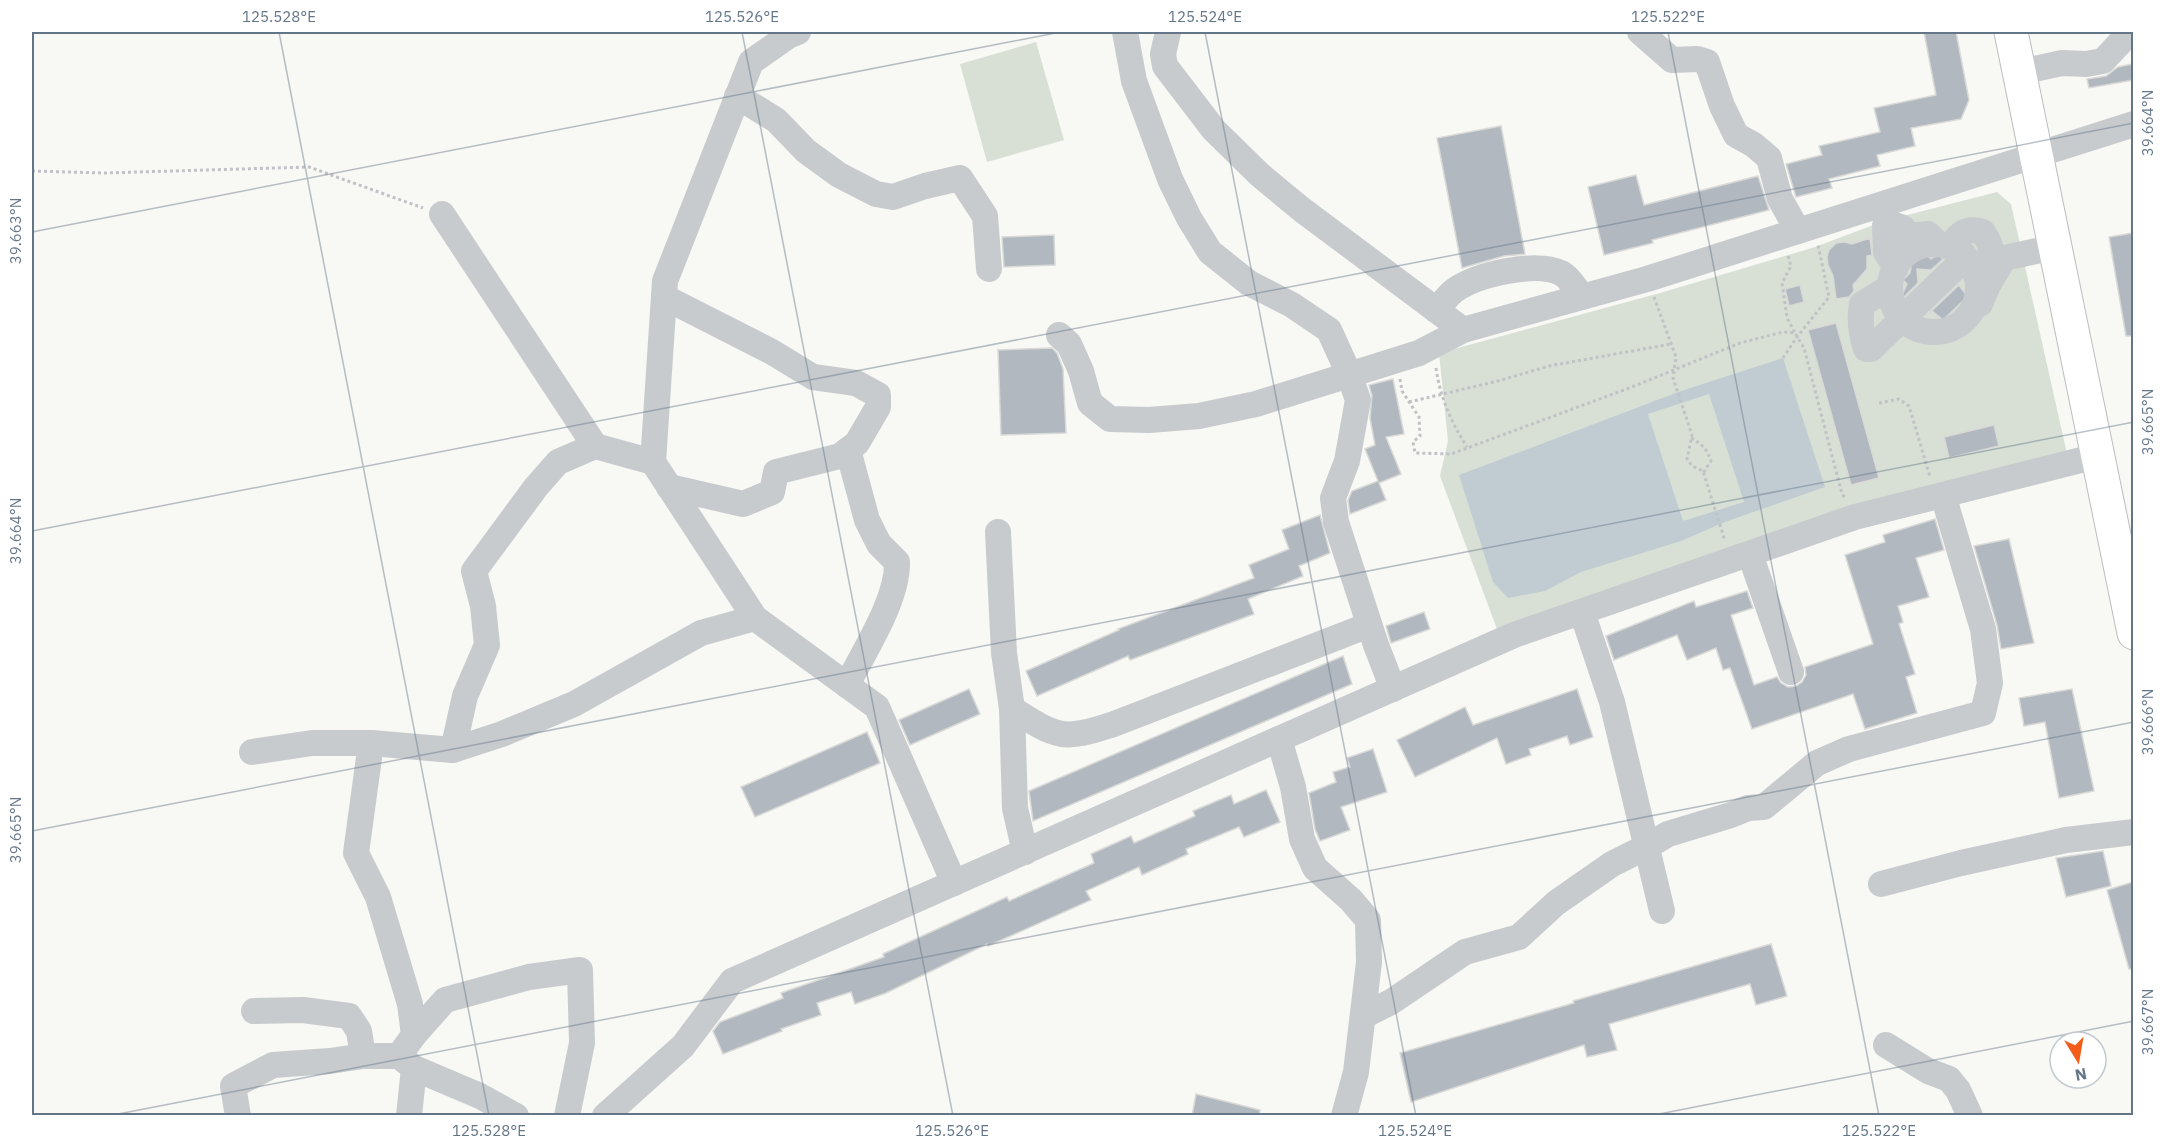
<svg xmlns="http://www.w3.org/2000/svg" width="2165" height="1147" font-family="'IBM Plex Sans',sans-serif">
<rect width="100%" height="100%" fill="#f8f8f4"/>
<g fill="#d8e0d5">
<path d="M 1036,42 L 1064,140 L 987,162 L 960,64 Z"/>
<path d="M 1997,192 L 2011,204 L 2069,463 L 1514,635 L 1497,629 L 1440,476 L 1448,441 L 1439,353 L 1660,293 L 1815,247 L 1884,221 Z"/>
</g>
<path fill="#c1ccd2" fill-rule="evenodd" d="M 1783,358 L 1825,487 L 1725,522 L 1681,541 L 1581,572 L 1545,591 L 1508,598 L 1493,582 L 1459,475 L 1681,391 ZM 1709,394 L 1744,502 L 1683,521 L 1648,414 Z"/>
<g fill="#b1b8bf" stroke="#d9d9d7" stroke-width="1.5">
<path d="M 1924,32 L 1956,32 L 1969,100 L 1961,119 L 1911,128 L 1915,146 L 1877,155 L 1880,166 L 1829,179 L 1832,188 L 1796,197 L 1786,164 L 1822,155 L 1819,146 L 1880,132 L 1874,108 L 1936,95 Z"/>
<path d="M 2133,64 L 2133,80 L 2089,88 L 2087,79 L 2106,76 L 2118,67 Z"/>
<path d="M 1501,126 L 1525,254 L 1504,256 L 1462,268 L 1437,138 Z"/>
<path d="M 1636,175 L 1644,205 L 1758,176 L 1769,210 L 1652,240 L 1653,243 L 1604,255 L 1588,187 Z"/>
<path d="M 2133,233 L 2133,336 L 2126,336 L 2109,237 Z"/>
<path d="M 1054,235 L 1055,265 L 1004,267 L 1002,237 Z"/>
<path d="M 1870,238 L 1872,255 L 1867,256 L 1867,269 L 1853,285 L 1854,291 L 1849,297 L 1836,299 L 1833,276 L 1828,265 L 1827,257 L 1829,250 L 1836,243 L 1845,242 L 1852,244 Z"/>
<path d="M 1919,250 L 1922,250 L 1931,259 L 1934,257 L 1940,256 L 1943,259 L 1931,270 L 1917,269 L 1918,283 L 1904,297 L 1902,295 L 1907,284 L 1903,280 L 1910,273 L 1911,267 L 1909,260 Z"/>
<path d="M 1800,285 L 1804,302 L 1789,306 L 1785,289 Z"/>
<path d="M 1959,285 L 1967,296 L 1966,298 L 1943,320 L 1932,311 L 1926,316 Z"/>
<path d="M 1836,323 L 1879,478 L 1851,485 L 1808,330 Z"/>
<path d="M 1052,348 L 1057,353 L 1063,369 L 1066,433 L 1001,435 L 998,350 Z"/>
<path d="M 1393,379 L 1404,434 L 1386,437 L 1401,474 L 1379,483 L 1386,500 L 1350,514 L 1348,500 L 1352,491 L 1378,481 L 1365,449 L 1375,445 L 1370,418 L 1372,396 L 1369,385 Z"/>
<path d="M 1994,425 L 1999,446 L 1949,458 L 1944,437 Z"/>
<path d="M 1320,515 L 1330,553 L 1299,566 L 1303,576 L 1248,599 L 1254,614 L 1130,660 L 1128,656 L 1037,696 L 1026,671 L 1119,630 L 1118,629 L 1254,578 L 1249,565 L 1289,549 L 1282,530 Z"/>
<path d="M 1935,519 L 1944,550 L 1916,558 L 1929,597 L 1898,606 L 1903,622 L 1899,624 L 1915,674 L 1906,677 L 1917,713 L 1865,729 L 1853,694 L 1752,729 L 1730,668 L 1723,670 L 1716,648 L 1687,660 L 1677,635 L 1614,660 L 1606,636 L 1694,601 L 1696,607 L 1747,591 L 1753,608 L 1731,615 L 1754,685 L 1777,677 L 1781,683 L 1788,687 L 1796,686 L 1802,682 L 1806,675 L 1805,667 L 1873,644 L 1845,555 L 1885,542 L 1883,535 Z"/>
<path d="M 2009,539 L 2034,643 L 2001,649 L 1997,625 L 1974,546 Z"/>
<path d="M 1424,612 L 1430,629 L 1391,643 L 1386,626 Z"/>
<path d="M 1343,656 L 1352,684 L 1033,821 L 1029,791 Z"/>
<path d="M 969,689 L 980,714 L 910,745 L 899,720 Z"/>
<path d="M 1577,689 L 1593,737 L 1570,745 L 1567,736 L 1529,749 L 1531,755 L 1506,764 L 1497,738 L 1415,777 L 1397,740 L 1465,707 L 1473,725 Z"/>
<path d="M 2072,689 L 2094,791 L 2059,798 L 2045,722 L 2024,726 L 2019,698 Z"/>
<path d="M 867,732 L 880,763 L 755,817 L 741,787 Z"/>
<path d="M 1373,749 L 1387,792 L 1341,807 L 1350,830 L 1320,841 L 1315,829 L 1309,793 L 1336,782 L 1333,772 L 1350,767 L 1347,758 Z"/>
<path d="M 1266,790 L 1280,822 L 1244,837 L 1239,827 L 1186,849 L 1188,854 L 1142,875 L 1139,867 L 1086,891 L 1091,900 L 988,946 L 987,944 L 886,993 L 855,1004 L 851,992 L 817,1003 L 821,1015 L 781,1029 L 782,1031 L 723,1054 L 713,1031 L 720,1022 L 783,998 L 781,993 L 884,957 L 883,954 L 1007,897 L 1009,901 L 1094,863 L 1091,854 L 1131,836 L 1134,843 L 1195,816 L 1193,811 L 1231,795 L 1234,804 Z"/>
<path d="M 2103,851 L 2111,886 L 2066,897 L 2056,858 Z"/>
<path d="M 2133,882 L 2133,969 L 2129,969 L 2107,890 Z"/>
<path d="M 1771,944 L 1787,996 L 1756,1005 L 1750,984 L 1609,1024 L 1617,1050 L 1587,1057 L 1584,1045 L 1411,1102 L 1400,1053 L 1574,1003 L 1573,1001 Z"/>
<path d="M 1196,1094 L 1260,1110 L 1259,1116 L 1192,1116 Z"/>
</g>
<g fill="none" stroke-linecap="round" stroke-linejoin="round">
<g stroke="#babec2" stroke-width="35">
<path id="major" d="M 2011,32 L 2134,633"/>
</g>
<g stroke="#c0c2c5" stroke-width="3" stroke-dasharray="3 3" stroke-linecap="butt">
<path d="M 32,171 L 104,173 L 309,167 L 423,208"/>
<path d="M 1788,256 L 1791,266 L 1782,283 L 1787,318 L 1795,333"/>
<path d="M 1654,297 L 1676,357 L 1673,378 L 1692,435 L 1687,459 L 1692,466 L 1703,471 L 1725,541"/>
<path d="M 1783,358 L 1797,337 L 1829,297 L 1818,245"/>
<path d="M 1436,368 C 1440,397 1451,422 1467,447"/>
<path d="M 1400,379 L 1402,391 L 1419,417 L 1420,436 L 1413,442 L 1415,453 L 1451,454 L 1632,387 L 1740,343 L 1783,332 L 1795,333 L 1804,348 L 1842,494 L 1846,499"/>
<path d="M 1409,402 L 1498,381 L 1549,366 L 1671,344"/>
<path d="M 1879,403 L 1899,399 L 1909,406 L 1930,477"/>
<path d="M 1691,438 C 1702,444 1707,449 1711,461 L 1703,473"/>
</g>
<g stroke="#c7cbce" stroke-width="26">
<path d="M 1125,32 L 1134,81 L 1170,179 L 1189,218 L 1210,252 L 1249,283 L 1292,305 L 1329,330 L 1349,374 L 1358,400 L 1347,461 L 1333,498 L 1336,522 L 1376,645 L 1393,689"/>
<path d="M 1168,32 L 1163,54 L 1165,66 L 1214,130 L 1260,175 L 1301,209 L 1463,330 L 1647,279 L 2134,124"/>
<path d="M 1640,32 L 1672,60 L 1697,59 L 1707,62 L 1722,106 L 1736,135 L 1754,145 L 1769,158 L 1780,199 L 1798,231"/>
<path d="M 2020,72 L 2062,63 L 2086,64 L 2103,61 L 2130,32"/>
<path d="M 737,96 L 776,120 L 806,151 L 839,175 L 876,194 L 893,197 L 925,186 L 960,178 L 985,216 L 989,269"/>
<path d="M 442,214 L 595,446 L 653,462 L 755,618 L 877,707 L 954,883"/>
<circle cx="1934" cy="288" r="44"/>
<path d="M 1952,247 C 1957,233 1968,227 1983,232 C 1993,247 1997,263 1980,274"/>
<path d="M 1896,267 L 1886,252 L 1885,226 L 1889,223 L 1903,228 L 1909,236 L 1928,234 L 1936,242"/>
<path d="M 1890,287 L 1862,304 C 1859,320 1861,334 1866,349 L 1871,349 L 1957,266 L 1964,255"/>
<path d="M 664,297 L 772,352 L 813,377 L 856,383 L 878,395 L 878,407 L 857,443 L 840,456 L 776,472 L 772,492 L 743,504 L 669,487"/>
<path d="M 1980,304 L 1988,285 L 2004,258 L 2055,247"/>
<path d="M 1436,310 C 1442,304 1448,295 1455,290 C 1478,274 1536,261 1561,273 C 1569,277 1577,290 1582,297"/>
<path d="M 1059,335 L 1069,344 L 1081,371 L 1090,403 L 1110,419 L 1149,420 L 1199,416 L 1256,404 L 1419,353 L 1463,330"/>
<path d="M 653,462 L 665,281 L 751,62 L 788,36 L 798,32"/>
<path d="M 998,532 L 1004,653 L 1012,709 L 1015,808 L 1025,852"/>
<path d="M 1750,554 L 1791,672"/>
<path d="M 1582,612 L 1612,702 L 1662,911"/>
<path d="M 847,685 C 864,651 898,600 897,562 L 879,544 L 867,520 L 848,450"/>
<path d="M 1012,709 C 1058,738 1062,741 1114,724 L 1369,625"/>
<path d="M 1279,739 L 1293,787 L 1302,839 L 1315,868 L 1351,900 L 1368,920 L 1369,962 L 1356,1072 L 1344,1116"/>
<path d="M 371,743 L 356,853 L 378,897 L 410,1004 L 414,1035 L 399,1056"/>
<path d="M 453,750 L 465,696 L 487,645 L 483,606 L 474,571 L 536,487 L 558,462 L 595,446"/>
<path d="M 252,752 L 312,743 L 371,743 L 453,750 L 502,734 L 574,704 L 701,633 L 755,618"/>
<path d="M 1881,884 L 1961,863 L 2066,840 L 2134,832"/>
<path d="M 254,1011 L 303,1010 L 349,1016 L 359,1031 L 363,1056"/>
<path d="M 1363,1016 L 1391,1002 L 1465,952 L 1519,937 L 1556,903 L 1612,864 L 1646,847 L 1668,834 L 1731,815 L 1748,808 L 1764,807 L 1817,763 L 1849,749 L 1983,713 L 1990,683 L 1983,629 L 1943,495"/>
<path d="M 414,1035 L 445,1000 L 529,977 L 580,970 L 582,1043 L 567,1116"/>
<path d="M 1886,1045 L 1928,1071 L 1949,1079 L 1958,1090 L 1970,1116"/>
<path d="M 238,1116 L 233,1086 L 273,1065 L 330,1061 L 363,1056 L 399,1056 L 414,1068"/>
<path d="M 409,1116 L 414,1068 L 480,1096 L 516,1116"/>
<path d="M 605,1116 L 683,1046 L 732,981 L 1514,635 L 1855,517 L 2097,456"/>
</g>
<use href="#major" stroke="#fff" stroke-width="33"/>
</g>
<path fill="none" stroke="#647588" stroke-width="1.5" stroke-opacity="0.45" d="M 279,32 L 489,1116M 742,32 L 953,1116M 1205,32 L 1416,1116M 1668,32 L 1879,1116M 2131,32 L 2134,43M 32,232 L 1061,32M 32,531 L 2134,123M 32,831 L 2134,422M 108,1116 L 2134,722M 1649,1116 L 2134,1021"/>
<rect width="2165" height="1147" fill="none" stroke="#ffffff" stroke-width="66"/>
<g transform="translate(2078 1060) rotate(169)"><circle r="28" fill="#ffffff" stroke="#c1c8cf" stroke-width="1.5"/>
<path d="M0-4.5L10 22L0 15L-10 22Z" fill="#f25e1a"/>
<text y="-9" font-size="16" font-weight="bold" text-anchor="middle" fill="#647588">N</text>
</g>
<rect x="33" y="33" width="2099" height="1081" fill="none" stroke="#647588" stroke-width="2"/>
<g font-size="15" text-anchor="middle" fill="#647588">
<text x="279" y="22">125.528°E</text>
<text x="742" y="22">125.526°E</text>
<text x="1205" y="22">125.524°E</text>
<text x="1668" y="22">125.522°E</text>
<text transform="translate(2148 123) rotate(-90)" y="5">39.664°N</text>
<text transform="translate(16 231) rotate(-90)" y="5">39.663°N</text>
<text transform="translate(2148 422) rotate(-90)" y="5">39.665°N</text>
<text transform="translate(16 531) rotate(-90)" y="5">39.664°N</text>
<text transform="translate(2148 722) rotate(-90)" y="5">39.666°N</text>
<text transform="translate(16 830) rotate(-90)" y="5">39.665°N</text>
<text transform="translate(2148 1022) rotate(-90)" y="5">39.667°N</text>
<text x="489" y="1136">125.528°E</text>
<text x="952" y="1136">125.526°E</text>
<text x="1415" y="1136">125.524°E</text>
<text x="1879" y="1136">125.522°E</text>
</g>
</svg>
